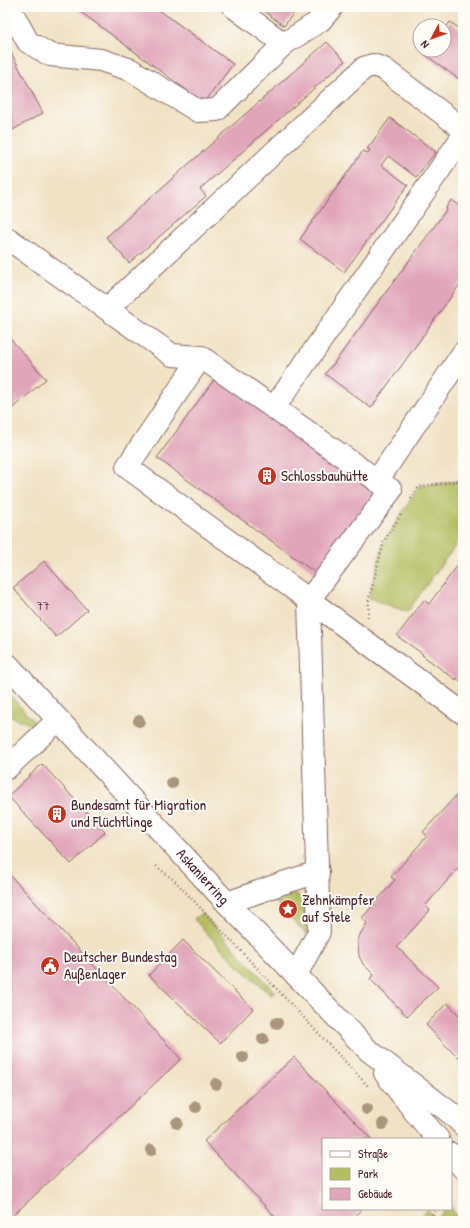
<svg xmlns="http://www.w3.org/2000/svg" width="470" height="1228" font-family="'Patrick Hand',sans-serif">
<rect width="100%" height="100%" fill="#fdfcf7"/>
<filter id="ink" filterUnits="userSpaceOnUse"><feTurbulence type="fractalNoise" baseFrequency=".025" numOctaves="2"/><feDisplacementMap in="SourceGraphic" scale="8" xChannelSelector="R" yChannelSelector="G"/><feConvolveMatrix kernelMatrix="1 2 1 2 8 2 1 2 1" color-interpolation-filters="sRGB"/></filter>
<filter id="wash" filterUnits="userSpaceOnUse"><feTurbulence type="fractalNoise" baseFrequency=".012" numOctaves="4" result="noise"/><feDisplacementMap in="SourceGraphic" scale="16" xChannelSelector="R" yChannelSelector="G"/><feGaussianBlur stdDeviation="0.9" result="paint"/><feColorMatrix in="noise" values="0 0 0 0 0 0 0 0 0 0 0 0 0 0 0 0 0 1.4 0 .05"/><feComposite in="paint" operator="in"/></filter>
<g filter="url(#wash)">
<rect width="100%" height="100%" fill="#f1e2c5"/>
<g fill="#b2be60" stroke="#7e6e46">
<path d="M 463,480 L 463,535 L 407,612 L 369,598 L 384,541 L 419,487 Z"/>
<path d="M 7,692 L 36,724 L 33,727 L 30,724 L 7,715 Z"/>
<path d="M 284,892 C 313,894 310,913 307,935 L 270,896 Z"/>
<path d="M 202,913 L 275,992 L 271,995 C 244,973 218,946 194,919 Z"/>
<path d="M 451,1207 L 459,1221 L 417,1221 L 428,1209 L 436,1220 L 446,1209 L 451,1209 Z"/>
</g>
<g id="blocks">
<g fill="#e1a5ba">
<path d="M 74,7 L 155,7 L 233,64 L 204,103 Z"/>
<path d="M 259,7 L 298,7 L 284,26 Z"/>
<path d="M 450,22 L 463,31 L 463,82 L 424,54 L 428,50 L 444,50 L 444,30 Z"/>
<path d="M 327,42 L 345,61 L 200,189 L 206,196 L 129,263 L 106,237 Z"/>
<path d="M 7,45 L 43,113 L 7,133 Z"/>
<path d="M 390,118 L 436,152 L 416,177 L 388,156 L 381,165 L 408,185 L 344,272 L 300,239 L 363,151 L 368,153 L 370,150 L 367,149 Z"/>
<path d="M 451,200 L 463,209 L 463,280 L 371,408 L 325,374 L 331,366 L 332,366 L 447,209 L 446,208 Z"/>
<path d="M 7,335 L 46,379 L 7,413 Z"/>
<path d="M 216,377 L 376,494 L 317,574 L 157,458 Z"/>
<path d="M 463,558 L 463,625 L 462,627 L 463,628 L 463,683 L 456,678 L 456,680 L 422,655 L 423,654 L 397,636 L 424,600 L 429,604 Z"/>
<path d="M 44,561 L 87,610 L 56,637 L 13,588 Z"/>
<path d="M 42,764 L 105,832 L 71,864 L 8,796 Z"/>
<path d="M 463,788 L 463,856 L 458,862 L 461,865 L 425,906 L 430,910 L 397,947 L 438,987 L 407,1016 L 370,979 L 374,975 L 363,964 L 359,956 L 358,945 L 358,938 L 367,923 L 362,918 L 395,880 L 391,877 L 427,836 L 423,832 Z"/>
<path d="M 7,872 L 181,1059 L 7,1221 Z"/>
<path d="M 183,940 L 253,1009 L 220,1043 L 149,975 Z"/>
<path d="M 448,1002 L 448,1004 L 463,1019 L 463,1059 L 458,1056 L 457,1057 L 426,1025 Z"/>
<path d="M 294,1057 L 371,1139 L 323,1139 L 323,1209 L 362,1209 L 349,1221 L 279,1221 L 204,1141 Z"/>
</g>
</g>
</g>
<g filter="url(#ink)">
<use href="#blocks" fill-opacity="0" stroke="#846361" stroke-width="1"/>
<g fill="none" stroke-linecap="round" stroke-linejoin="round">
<g stroke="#846361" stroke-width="24">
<g id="minor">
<path d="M 9,7 L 28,42 L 50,55 L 101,60 L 131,70 L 198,111 L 217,110 L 284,44 L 321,20 L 332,7"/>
<path d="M 234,7 L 284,44"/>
<path d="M 7,238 L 172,355 L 201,357"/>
<path d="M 107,309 L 364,68 L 373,65 L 384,69 L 463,129"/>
<path d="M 274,408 L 463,136"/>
<path d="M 377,481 L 463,353"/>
<path id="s1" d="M 7,664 L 227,903 L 368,1050 L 453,1115 L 463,1125"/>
<path d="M 7,768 L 58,720"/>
<path d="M 227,903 L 283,883 L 318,872"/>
<path d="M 296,975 L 319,932 L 309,600 L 127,467 L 201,357 L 391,490 L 309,600 L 463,713"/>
<path d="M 385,1073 L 415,1112 L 438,1139"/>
<path d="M 451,1154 L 463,1168"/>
</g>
</g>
<g stroke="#846361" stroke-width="2.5" stroke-dasharray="1 3" stroke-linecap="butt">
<path d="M 411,499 L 419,487 L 463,480"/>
<path d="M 368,617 L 369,598 L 384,541 L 402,513"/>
<path d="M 156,866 L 176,882 L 368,1086"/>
<path d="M 427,1221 L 437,1209"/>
</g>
<use href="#minor" stroke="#fff" stroke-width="22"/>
</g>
<g fill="#a9967b">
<circle cx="139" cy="721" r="6"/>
<circle cx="172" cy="783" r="6"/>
<circle cx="277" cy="1023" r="6"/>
<circle cx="263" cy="1039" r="6"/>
<circle cx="243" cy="1057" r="6"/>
<circle cx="216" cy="1084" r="6"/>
<circle cx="196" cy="1107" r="6"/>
<circle cx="367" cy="1109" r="6"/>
<circle cx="177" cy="1123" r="6"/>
<circle cx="383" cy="1124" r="6"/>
<circle cx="151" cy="1150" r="6"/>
</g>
</g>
<defs>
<g id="building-disc" transform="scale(1)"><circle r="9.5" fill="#c8321e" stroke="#fdfcf7"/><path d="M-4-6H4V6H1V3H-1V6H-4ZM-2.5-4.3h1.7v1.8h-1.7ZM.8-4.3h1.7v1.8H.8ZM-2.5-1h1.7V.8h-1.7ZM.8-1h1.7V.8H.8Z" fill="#fff"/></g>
<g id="sight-disc" transform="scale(1)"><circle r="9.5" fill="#c8321e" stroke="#fdfcf7"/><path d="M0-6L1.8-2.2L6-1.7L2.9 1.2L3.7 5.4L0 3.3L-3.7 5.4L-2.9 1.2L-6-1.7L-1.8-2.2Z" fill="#fff"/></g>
<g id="civic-disc" transform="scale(1)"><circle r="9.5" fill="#c8321e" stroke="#fdfcf7"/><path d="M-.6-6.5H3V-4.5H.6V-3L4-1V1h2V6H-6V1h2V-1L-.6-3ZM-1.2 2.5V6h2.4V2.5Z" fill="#fff"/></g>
</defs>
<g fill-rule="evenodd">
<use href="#building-disc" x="267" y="476"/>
<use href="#building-disc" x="57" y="814"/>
<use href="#sight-disc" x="288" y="909"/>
<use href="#civic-disc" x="50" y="966"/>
</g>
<g text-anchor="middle" stroke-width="4" stroke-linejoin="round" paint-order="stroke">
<g font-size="13" fill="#70404f">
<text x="43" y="610">77</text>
</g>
<g font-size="15" fill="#4a1f2b" stroke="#fdfcf7" text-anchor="start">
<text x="281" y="481">Schlossbauhütte</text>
<text x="71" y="810">Bundesamt für Migration<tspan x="71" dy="17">und Flüchtlinge</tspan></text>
<text x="302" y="905">Zehnkämpfer<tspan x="302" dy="17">auf Stele</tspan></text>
<text x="64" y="962">Deutscher Bundestag<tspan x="64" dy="17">Außenlager</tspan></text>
</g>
<g font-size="15" fill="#4a1f2b" stroke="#fdfcf7">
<text dy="5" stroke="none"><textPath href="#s1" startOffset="289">Askanierring</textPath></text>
</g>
</g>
<rect width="470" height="1228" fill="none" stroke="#fdfcf7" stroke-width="24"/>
<rect x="322" y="1138" width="130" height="72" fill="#fdfcf7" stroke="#b5a4a5"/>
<rect x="330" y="1151" width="20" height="6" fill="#ffffff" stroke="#b5a4a5"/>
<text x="358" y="1158" font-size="12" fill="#4a1f2b">Straße</text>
<rect x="330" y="1168" width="20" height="12" fill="#b2be60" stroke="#b5a4a5"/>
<text x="358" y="1178" font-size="12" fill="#4a1f2b">Park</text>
<rect x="330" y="1188" width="20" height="12" fill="#e1a5ba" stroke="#b5a4a5"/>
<text x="358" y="1198" font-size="12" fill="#4a1f2b">Gebäude</text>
<g transform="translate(432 38) rotate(229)"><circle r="19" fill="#fdfcf7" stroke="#b5a4a5"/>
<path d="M0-3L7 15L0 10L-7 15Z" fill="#c8321e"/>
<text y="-6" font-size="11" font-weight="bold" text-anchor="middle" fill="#4a1f2b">N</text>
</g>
</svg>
